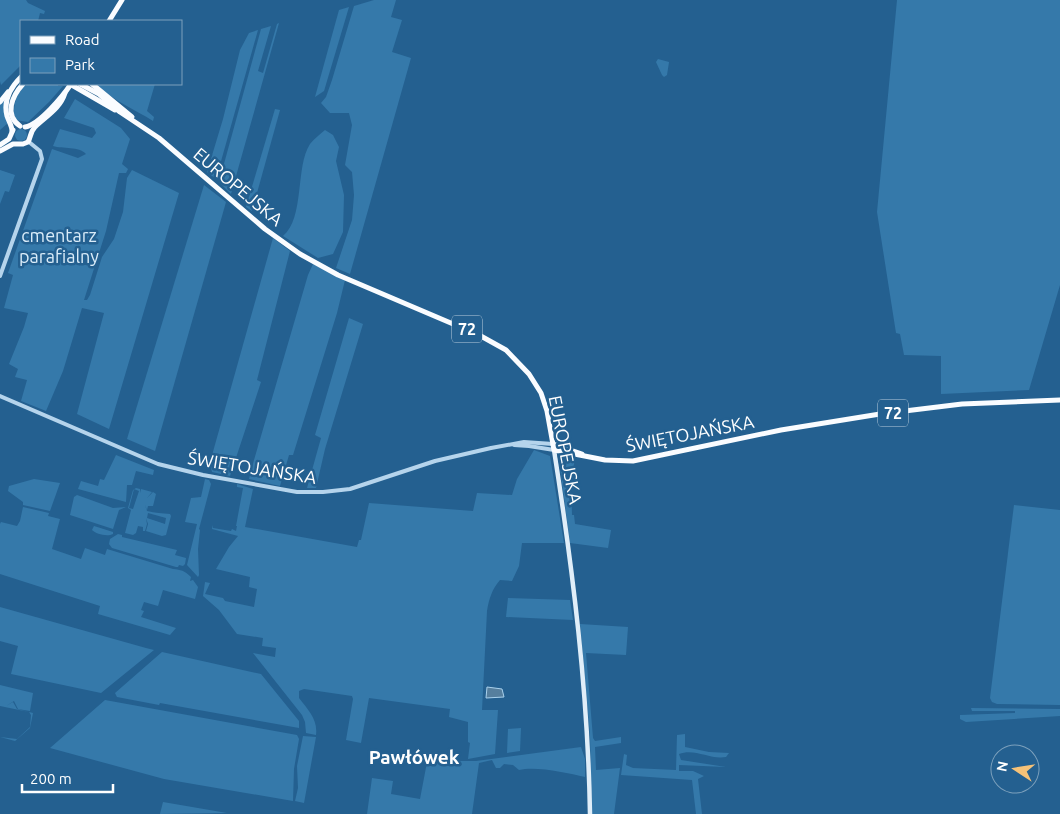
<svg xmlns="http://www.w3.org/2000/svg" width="1060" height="814" font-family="Ubuntu,sans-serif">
<rect width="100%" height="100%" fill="#246090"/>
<g fill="#3579aa" fill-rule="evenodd">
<path d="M 0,0 L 26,0 L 28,3 L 45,11 L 44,14 L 40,13 L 38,21 L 21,21 L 21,53 L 20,55 L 21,55 L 21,65 L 1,85 L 0,81 Z"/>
<path d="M 374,0 L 396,0 L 391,17 L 402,20 L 392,52 L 411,58 L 350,274 L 336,268 L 352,220 L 354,195 L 352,172 L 345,165 L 352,125 L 349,113 L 330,113 L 321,103 L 326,97 L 332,80 L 354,6 Z"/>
<path d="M 897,0 L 1060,0 L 1060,285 L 1029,390 L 941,394 L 941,356 L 904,355 L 900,334 L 896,333 L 877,212 Z"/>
<path d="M 349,7 L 324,91 L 315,97 L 339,10 Z"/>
<path d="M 279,23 L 231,194 L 219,182 L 261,29 L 271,26 L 258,71 L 263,73 L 277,24 Z"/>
<path d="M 258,30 L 216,179 L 207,172 L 223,119 L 240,50 L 249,33 Z"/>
<path d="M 658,59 L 669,62 L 667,75 L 664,77 L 662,75 L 656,62 Z"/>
<path d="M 26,84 L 58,84 L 58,86 L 63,86 L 49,102 L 28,122 L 15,120 C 12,105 16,95 26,84 Z"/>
<path d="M 95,84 L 155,84 L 147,111 L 154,117 L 153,121 C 134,109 112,100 95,84 Z"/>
<path d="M 4,98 L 8,123 L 0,130 L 0,105 Z"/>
<path d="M 75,99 L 121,128 L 130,139 L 122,164 L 128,169 L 126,173 L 119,173 L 106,231 L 84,300 L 87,300 L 90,295 L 102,257 L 114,239 L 123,212 L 127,178 L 132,170 L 179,193 L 109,429 L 77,414 L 104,313 L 82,308 L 63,371 L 46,411 L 21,401 L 27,380 L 15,377 L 18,369 L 9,364 L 24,327 L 28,313 L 4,308 L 13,275 L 8,273 L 52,149 L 78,158 L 86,154 C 79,146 63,149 53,146 L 60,129 L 92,138 L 96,133 L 94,128 L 64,118 Z"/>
<path d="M 275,109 L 280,110 L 252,211 L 246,207 Z"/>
<circle cx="21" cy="135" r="6"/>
<path d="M 325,130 L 333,135 L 339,147 L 336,161 L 344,195 L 343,232 L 333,254 L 318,258 L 283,236 C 305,218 295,167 310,144 C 314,139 320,134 325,130 Z"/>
<path d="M 0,170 L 15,175 L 9,192 L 5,191 L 0,204 Z"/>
<path d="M 204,185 L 226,202 L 155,451 L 127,439 Z"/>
<path d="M 273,238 L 290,251 L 257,380 L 261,382 L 230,476 L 212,472 L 211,468 L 209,466 Z"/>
<path d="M 313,264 L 345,280 L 337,313 L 293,455 L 289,455 L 280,486 L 249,479 L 254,460 L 308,275 Z"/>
<path d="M 349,318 L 363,324 L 325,449 L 316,488 L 307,488 L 321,438 L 315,435 Z"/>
<path d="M 534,450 L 550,456 L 564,543 L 522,543 L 519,566 L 512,581 L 500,580 C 492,589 489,599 487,611 L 482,710 L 498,710 L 495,754 L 468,759 L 470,743 L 468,742 L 468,722 L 449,717 L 450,709 L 369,698 L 361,743 L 346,740 L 353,699 L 352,696 L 304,689 L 299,691 L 299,698 C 308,710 318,719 316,735 L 306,733 L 305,722 L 302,715 L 253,653 L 275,657 L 276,648 L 262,646 L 263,638 L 237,634 L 219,610 L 203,596 L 205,582 L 210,583 L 205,594 L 223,598 L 225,601 L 254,607 L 257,589 L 249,587 L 250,577 L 216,569 L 229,547 L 238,536 L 212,529 L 213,525 L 213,528 L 231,531 L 232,529 L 236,531 L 237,526 L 236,526 L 243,488 L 237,487 L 237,484 L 253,489 L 245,527 L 357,547 L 359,540 L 361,540 L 369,503 L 473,511 L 477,493 L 512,495 L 517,479 Z"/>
<path d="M 116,455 L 154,470 L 153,475 L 136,471 L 132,485 L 127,485 L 126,502 L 78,489 L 81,481 L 98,486 L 100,479 L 104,480 Z"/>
<path d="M 562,457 L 575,458 L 571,482 L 572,515 L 574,515 L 575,524 L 611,530 L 608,548 L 570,543 L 559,460 Z"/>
<path d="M 34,479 L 60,483 L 50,511 L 23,505 L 23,502 L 8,491 L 9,486 Z"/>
<path d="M 205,479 L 209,480 L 211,484 L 199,529 L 200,530 L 198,549 L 199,575 L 198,577 L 187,565 L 197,524 L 185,522 L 191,498 L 201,497 Z"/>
<path d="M 136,488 L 140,489 L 141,493 L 141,489 L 152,492 L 147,498 L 153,492 L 156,494 L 153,506 L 148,506 L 147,510 L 145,505 L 147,511 C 155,513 162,513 170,514 L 171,516 L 166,535 L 162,536 L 146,531 L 148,524 L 146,518 L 147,524 L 145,531 L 143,531 L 143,527 L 138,526 L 136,533 L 133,535 L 125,533 L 131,510 L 128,508 L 133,490 ZM 134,489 L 139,491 L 133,509 L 129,508 ZM 148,513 L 166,518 L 165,524 L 147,518 Z"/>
<path d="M 77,495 L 113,508 L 126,507 L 119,510 L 113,529 L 70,515 L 74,497 Z"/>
<path d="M 1014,505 L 1060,510 L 1060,705 L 997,704 L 992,702 L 990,698 Z"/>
<path d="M 23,507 L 49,513 L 48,516 L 60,519 L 52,549 L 81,559 L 85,548 L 105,555 L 107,549 L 173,569 C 181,570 184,570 191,577 L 190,581 L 193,580 L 198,587 L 195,599 L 163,590 L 158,606 L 144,602 L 141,610 L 144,611 L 141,617 L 176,628 L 170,635 L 98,614 L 100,606 L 0,574 L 0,524 L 1,522 L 17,526 L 20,521 Z"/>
<path d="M 94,526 L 113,532 L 113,534 C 107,537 96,534 92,530 Z"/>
<path d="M 118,534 L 122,535 L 122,537 L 177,550 L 175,555 L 186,558 L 185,564 L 183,566 L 179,565 L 178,567 L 176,567 L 112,548 L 109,544 L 110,539 Z"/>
<path d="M 508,598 L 570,600 L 573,620 L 506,617 Z"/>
<path d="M 0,607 L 146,648 L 154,650 L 101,693 L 11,674 L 18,646 L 0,641 Z"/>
<path d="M 580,624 L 628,627 L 626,655 L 586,653 L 593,738 L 595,741 L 621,737 L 621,743 L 595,747 L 596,770 L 620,768 L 614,814 L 592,814 L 590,736 Z"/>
<path d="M 162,652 L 261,674 L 299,721 L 299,728 L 160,703 L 159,705 L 117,697 L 115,693 Z"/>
<path d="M 0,685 L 33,693 L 30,711 L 18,709 L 14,701 L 6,706 L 13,702 L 17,709 L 33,713 L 30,728 L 15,741 L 0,737 L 17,739 L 30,727 L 31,715 L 29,712 L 0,706 Z"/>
<path d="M 105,700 L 297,735 L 299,739 L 294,769 L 293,801 L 164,779 L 50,748 Z"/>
<path d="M 971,708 L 1060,709 L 1060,716 L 966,722 L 960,719 L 960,715 L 1015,713 L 1015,711 L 972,711 Z"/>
<path d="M 521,728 L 520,751 L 507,753 L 508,729 Z"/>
<path d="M 685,734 L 685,747 L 709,752 L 729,753 L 726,757 C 710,760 695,748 679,754 L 681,760 L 726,767 L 679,765 L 679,771 L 693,771 L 704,776 L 698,779 L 702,814 L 696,814 L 692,780 L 621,775 L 624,754 L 627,755 L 626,765 L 633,768 L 676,770 L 677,735 Z"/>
<path d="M 303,736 L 316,737 L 304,803 L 295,801 L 298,788 L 297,766 Z"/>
<path d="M 581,747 L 585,759 L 585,777 C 567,773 537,766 519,770 L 513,765 L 504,764 L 500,768 L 496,768 L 492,760 L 479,763 L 472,814 L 367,814 L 372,778 L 393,781 L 391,794 L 420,799 L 428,757 L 461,761 L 476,761 Z"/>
<path d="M 163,802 L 227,813 L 160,814 Z"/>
</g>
<path fill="#567f9e" stroke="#a9d1ed" d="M 487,687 L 502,689 L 504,697 L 486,698 Z"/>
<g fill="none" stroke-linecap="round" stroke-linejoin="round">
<g stroke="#b5d4ec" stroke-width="4">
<path d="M 0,276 L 42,159 L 40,151 L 29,142"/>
<path d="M 0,396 L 158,464 L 203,475 L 297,492 L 323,492 L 350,489 L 435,461 L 491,448 L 524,442 L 553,444"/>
<path d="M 514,445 L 529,446 L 554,450"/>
</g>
<path stroke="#e0eef9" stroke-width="4.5" d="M 554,450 C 573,571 588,692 590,814"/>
<g stroke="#fafcff" stroke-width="5">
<path d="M 109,21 L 122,0"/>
<path d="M 70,84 L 115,110"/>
<path d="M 80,84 L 99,94 L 120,112 L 159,138 L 265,229 L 300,254 L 338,275 L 479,335 L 506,350 L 529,374 L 541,393 L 547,411 L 554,450 L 605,460 L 633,461 L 781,430 L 880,414 L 962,404 L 1060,400"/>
<path d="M 92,84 L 132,117"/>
<path d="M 0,102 L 8,92"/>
<path d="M 20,126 C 4,115 12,96 23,84"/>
<path d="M 25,127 C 39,125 63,96 71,84"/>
<path d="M 12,131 C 12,126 9,122 7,116 C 3,101 11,87 21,77"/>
<path d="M 0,145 L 9,139 L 13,130"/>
<path d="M 0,151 L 13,144 L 23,144 L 28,142 C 31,137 30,132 35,127 C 46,116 60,109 65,93"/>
<path d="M 553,444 L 582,454"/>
</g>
</g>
<g text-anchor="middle" stroke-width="5" stroke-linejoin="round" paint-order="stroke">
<g fill="#246090" stroke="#bdcfde" stroke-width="1">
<rect x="452" y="315.5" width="30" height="27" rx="4"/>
<rect x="878" y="399.5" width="30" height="27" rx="4"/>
</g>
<g font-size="16" font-weight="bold" fill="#fff">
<text x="467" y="335">72</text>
<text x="893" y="419">72</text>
</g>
<g font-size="18" fill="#fff" stroke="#246090">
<text transform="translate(238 187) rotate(40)" y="6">EUROPEJSKA</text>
<text transform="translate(690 434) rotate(-11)" y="6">ŚWIĘTOJAŃSKA</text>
<text transform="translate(565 450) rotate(79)" y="6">EUROPEJSKA</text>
<text transform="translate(252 468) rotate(9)" y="6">ŚWIĘTOJAŃSKA</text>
</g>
<g font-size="18" fill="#daecf9" stroke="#246090">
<text x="59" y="242">cmentarz<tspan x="59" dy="21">parafialny</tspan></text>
</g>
<g font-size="19" font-weight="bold" fill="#fff" stroke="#246090">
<text x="414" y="764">Pawłówek</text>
</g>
</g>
<rect x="20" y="20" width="162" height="65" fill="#246090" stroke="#7ca0bc"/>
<rect x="30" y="36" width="25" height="8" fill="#fafcff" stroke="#7ca0bc"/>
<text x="65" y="45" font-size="15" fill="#ffffff">Road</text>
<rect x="30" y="58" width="25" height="15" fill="#3579aa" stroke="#7ca0bc"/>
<text x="65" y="70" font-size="15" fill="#ffffff">Park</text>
<g transform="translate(1015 769) rotate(282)"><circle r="24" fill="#246090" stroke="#7ca0bc"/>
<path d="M0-4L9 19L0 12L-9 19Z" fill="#f6c278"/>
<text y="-8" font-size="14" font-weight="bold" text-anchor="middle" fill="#ffffff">N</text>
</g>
<path d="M22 784v8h91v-8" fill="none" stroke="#ffffff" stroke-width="2.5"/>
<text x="30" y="784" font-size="15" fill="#ffffff" stroke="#246090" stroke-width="4" paint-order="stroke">200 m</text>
</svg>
